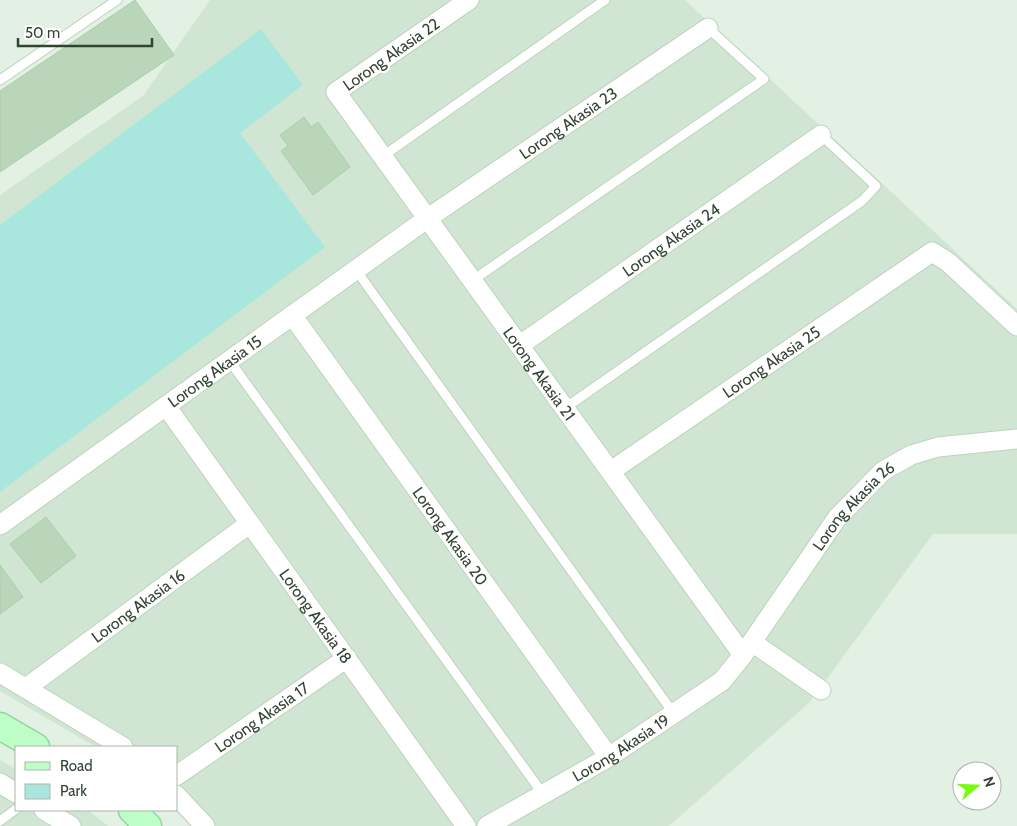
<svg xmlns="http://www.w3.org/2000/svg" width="1017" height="826" font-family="Cabin,sans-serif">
<rect width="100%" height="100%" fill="#e2f1e3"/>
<g fill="#d0e5d2">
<path d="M 210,0 L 685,0 L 1017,309 L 1017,534 L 933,534 L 810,702 L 669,826 L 191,826 L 175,810 L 176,747 L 96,747 L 0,691 L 0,195 L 143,96 Z"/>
<path d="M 0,760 L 16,769 L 16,810 L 88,810 L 108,826 L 0,826 Z"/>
</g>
<path fill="#a9e7de" d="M 261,29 L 303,85 L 240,133 L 325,247 L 0,492 L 0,225 Z"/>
<g fill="#bad6ba" stroke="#aaceab">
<path d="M 135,0 L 174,55 L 0,172 L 0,91 Z"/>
<path d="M 304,117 L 311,127 L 318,122 L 350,167 L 313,195 L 281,151 L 288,146 L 280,135 Z"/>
<path d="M 46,517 L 76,556 L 41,583 L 10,544 Z"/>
<path d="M 0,565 L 23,597 L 0,614 Z"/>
</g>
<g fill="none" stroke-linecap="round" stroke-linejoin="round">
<g stroke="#bcd4bd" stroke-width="11">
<g id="service">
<path d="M 0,80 L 117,0"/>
<path d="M 383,156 L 605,0"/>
<path d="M 356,270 L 674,714"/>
<path d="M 473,280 L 764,79 L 708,28"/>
<path d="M 229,360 L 543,794"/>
<path d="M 565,408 L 862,201 L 876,186 L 821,135"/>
<path d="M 0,821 L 16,809"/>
</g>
</g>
<g stroke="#bcd4bd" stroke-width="21">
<g id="minor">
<path id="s1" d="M 469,0 L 336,92 L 743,655"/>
<path id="s2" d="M 292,315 L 609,757"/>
<path id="s3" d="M 520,345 L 821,135"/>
<path id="s4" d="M 166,406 L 466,826"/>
<path id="s5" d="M 611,471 L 932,252 L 948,262 L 1017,326"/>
<path id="s6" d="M 0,525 L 428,218 L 708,28"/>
<path d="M 752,642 L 821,690"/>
<path d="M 0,673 L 123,747"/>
<path id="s7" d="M 26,688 L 249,524"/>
<path id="s8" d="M 176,776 L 347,658"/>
<path d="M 0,783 L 16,793"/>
<path d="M 176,795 L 205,826"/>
<path d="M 44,810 L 71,826"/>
<path id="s9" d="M 487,826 L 609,757 L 722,681 L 743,655 L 837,518 L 883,471 L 911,455 L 938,447 L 1017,439"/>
</g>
</g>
<g stroke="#92d69b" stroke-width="29">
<g id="secondary">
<path d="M 0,726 L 36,747"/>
<path d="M 132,810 L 148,826"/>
</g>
</g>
<use href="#service" stroke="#fff" stroke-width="9"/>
<use href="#minor" stroke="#fff" stroke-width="19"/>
<use href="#secondary" stroke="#beffc8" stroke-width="26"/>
</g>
<g text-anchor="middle" stroke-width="4.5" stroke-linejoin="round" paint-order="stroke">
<g font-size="16" fill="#324333" stroke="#fff">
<text transform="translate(391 54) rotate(-35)" y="6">Lorong Akasia 22</text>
<text dy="6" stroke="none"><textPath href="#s6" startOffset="696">Lorong Akasia 23</textPath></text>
<text dy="6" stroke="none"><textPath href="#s3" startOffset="184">Lorong Akasia 24</textPath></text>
<text dy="6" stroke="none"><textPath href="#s5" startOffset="194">Lorong Akasia 25</textPath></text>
<text dy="6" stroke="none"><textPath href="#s6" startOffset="264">Lorong Akasia 15</textPath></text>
<text dy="6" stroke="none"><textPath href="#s1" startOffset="509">Lorong Akasia 21</textPath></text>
<text dy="6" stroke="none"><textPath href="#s9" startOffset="496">Lorong Akasia 26</textPath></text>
<text dy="6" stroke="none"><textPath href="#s2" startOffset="272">Lorong Akasia 20</textPath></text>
<text dy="6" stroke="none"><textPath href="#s7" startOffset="139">Lorong Akasia 16</textPath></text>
<text dy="6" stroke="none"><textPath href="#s4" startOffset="258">Lorong Akasia 18</textPath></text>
<text dy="6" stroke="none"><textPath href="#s8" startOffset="104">Lorong Akasia 17</textPath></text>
<text dy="6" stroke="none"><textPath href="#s9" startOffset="155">Lorong Akasia 19</textPath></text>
</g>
</g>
<rect x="15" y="746" width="162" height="65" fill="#ffffff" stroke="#adb4ad"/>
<rect x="25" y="762" width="25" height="8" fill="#beffc8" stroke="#adb4ad"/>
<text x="60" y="771" font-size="15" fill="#324333">Road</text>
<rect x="25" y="784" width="25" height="15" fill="#a9e7de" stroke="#adb4ad"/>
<text x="60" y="796" font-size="15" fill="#324333">Park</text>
<g transform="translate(977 786) rotate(71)"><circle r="24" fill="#ffffff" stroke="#adb4ad"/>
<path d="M0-4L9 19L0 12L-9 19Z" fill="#78fc0e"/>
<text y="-8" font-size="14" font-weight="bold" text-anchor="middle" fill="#324333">N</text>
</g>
<path d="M18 38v8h134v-8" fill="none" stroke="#324333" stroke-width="2.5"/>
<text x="25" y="38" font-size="15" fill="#324333" stroke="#ffffff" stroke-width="4" paint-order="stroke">50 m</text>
</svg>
